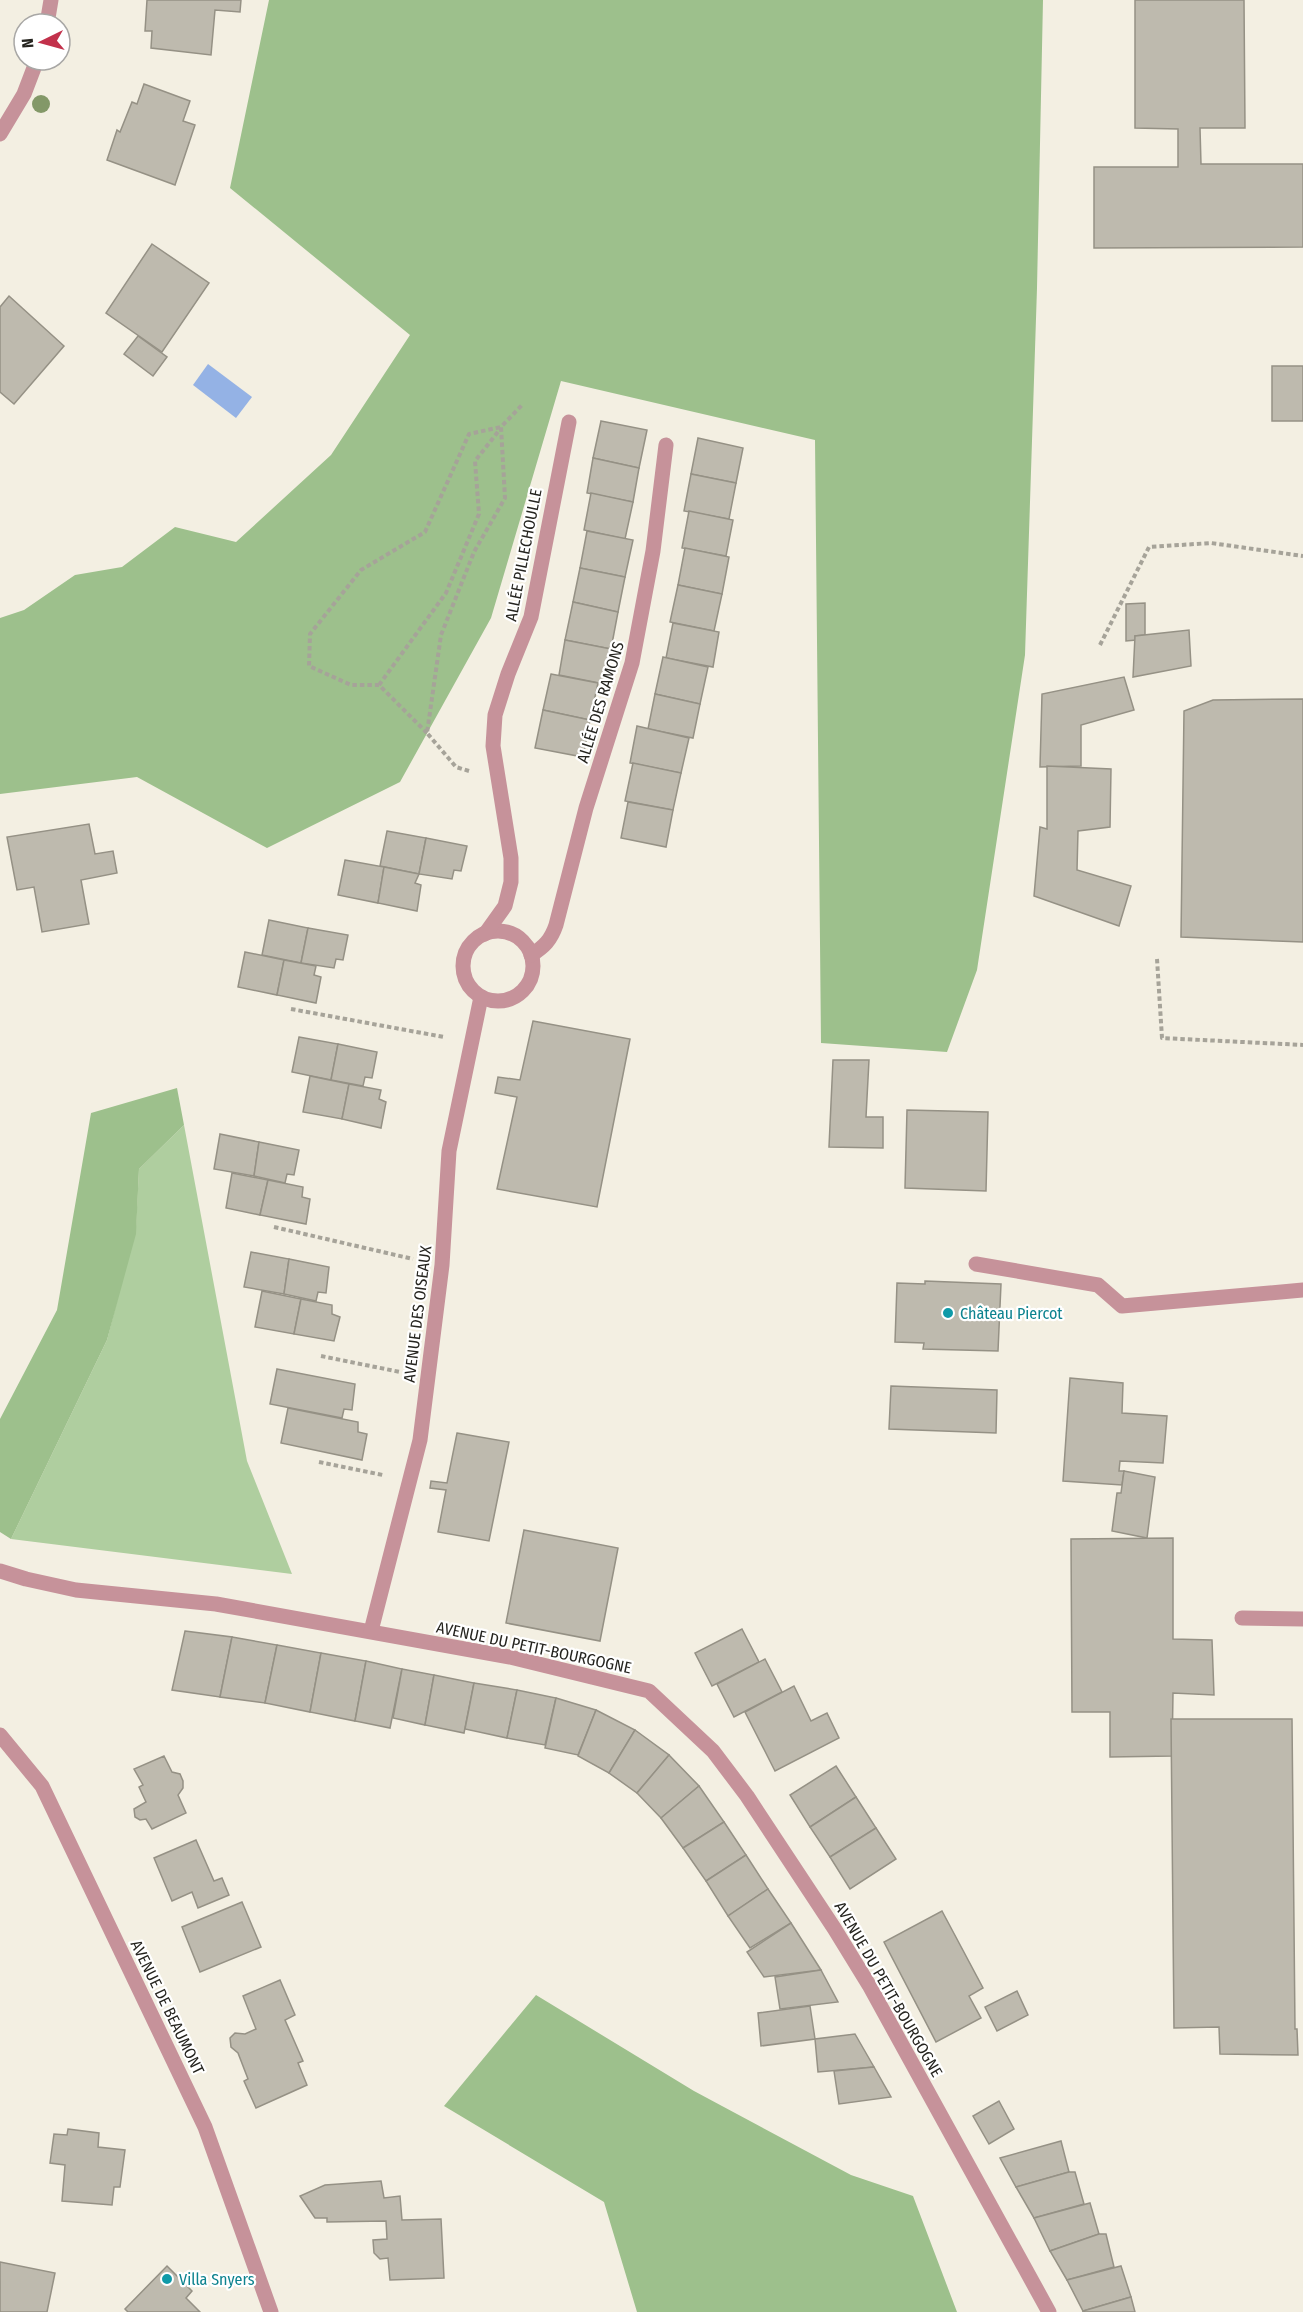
<svg xmlns="http://www.w3.org/2000/svg" width="1303" height="2312" font-family="'Fira Sans Condensed',sans-serif">
<rect width="100%" height="100%" fill="#f3efe2"/>
<path fill="#afce9f" d="M 184,1125 L 247,1461 L 292,1574 L 11,1539 L 107,1340 L 136,1227 L 139,1169 Z"/>
<g fill="#9dc08c">
<path d="M 269,0 L 1043,0 L 1037,288 L 1025,655 L 977,970 L 947,1052 L 821,1043 L 815,440 L 561,381 L 491,618 L 400,782 L 267,848 L 137,777 L 0,794 L 0,618 L 24,610 L 75,575 L 122,567 L 175,527 L 236,542 L 331,455 L 410,335 L 230,188 Z"/>
<path d="M 177,1088 L 184,1125 L 139,1169 L 136,1234 L 107,1340 L 11,1539 L 0,1532 L 0,1419 L 57,1310 L 91,1113 Z"/>
<path d="M 536,1995 L 694,2091 L 851,2175 L 913,2196 L 957,2312 L 637,2312 L 604,2202 L 444,2106 Z"/>
</g>
<path fill="#94b2e5" d="M 208,364 L 252,397 L 236,418 L 193,385 Z"/>
<g fill="#bebaae" stroke="#959185" stroke-width="1.5">
<path d="M 147,0 L 241,0 L 240,12 L 215,10 L 211,55 L 151,48 L 152,31 L 145,31 Z"/>
<path d="M 1135,0 L 1244,0 L 1245,128 L 1200,128 L 1201,164 L 1303,164 L 1303,247 L 1094,248 L 1094,167 L 1178,167 L 1178,129 L 1135,128 Z"/>
<path d="M 144,84 L 190,101 L 183,121 L 195,125 L 175,185 L 107,160 L 117,130 L 120,132 L 132,102 L 137,104 Z"/>
<path d="M 152,244 L 209,283 L 162,352 L 106,313 Z"/>
<path d="M 9,296 L 64,346 L 14,404 L 0,392 L 0,307 Z"/>
<path d="M 138,336 L 167,357 L 153,376 L 124,354 Z"/>
<rect x="1272" y="366" width="31" height="55"/>
<path d="M 601,421 L 647,430 L 639,468 L 593,458 Z"/>
<path d="M 698,438 L 743,448 L 736,483 L 691,474 Z"/>
<path d="M 593,458 L 639,468 L 633,502 L 587,493 Z"/>
<path d="M 691,474 L 736,483 L 729,519 L 684,511 Z"/>
<path d="M 591,493 L 633,502 L 625,539 L 584,530 Z"/>
<path d="M 689,511 L 733,520 L 726,556 L 682,548 Z"/>
<path d="M 587,531 L 633,540 L 625,577 L 580,568 Z"/>
<path d="M 685,548 L 729,557 L 722,594 L 678,585 Z"/>
<path d="M 580,568 L 625,577 L 618,612 L 573,602 Z"/>
<path d="M 678,585 L 722,594 L 714,631 L 670,622 Z"/>
<path d="M 573,602 L 618,612 L 611,649 L 565,640 Z"/>
<path d="M 1145,603 L 1145,635 L 1135,636 L 1136,640 L 1126,641 L 1126,604 Z"/>
<path d="M 673,623 L 719,632 L 713,667 L 666,658 Z"/>
<path d="M 1189,630 L 1191,666 L 1133,677 L 1135,636 Z"/>
<path d="M 565,640 L 611,649 L 604,684 L 559,675 Z"/>
<path d="M 663,657 L 708,667 L 700,704 L 655,694 Z"/>
<path d="M 551,674 L 598,683 L 590,720 L 543,710 Z"/>
<path d="M 1124,677 L 1134,710 L 1081,725 L 1081,766 L 1040,767 L 1042,694 Z"/>
<path d="M 655,694 L 700,704 L 693,738 L 648,729 Z"/>
<path d="M 1303,699 L 1303,942 L 1181,937 L 1184,711 L 1213,700 Z"/>
<path d="M 543,710 L 590,720 L 583,757 L 535,748 Z"/>
<path d="M 637,726 L 689,738 L 681,773 L 630,763 Z"/>
<path d="M 633,763 L 681,773 L 673,810 L 625,801 Z"/>
<path d="M 1047,766 L 1111,769 L 1110,827 L 1078,831 L 1077,870 L 1131,886 L 1119,926 L 1034,896 L 1040,827 L 1047,829 Z"/>
<path d="M 628,802 L 673,810 L 666,847 L 621,838 Z"/>
<path d="M 89,824 L 95,854 L 113,851 L 117,873 L 81,880 L 89,924 L 42,932 L 34,887 L 17,890 L 7,837 Z"/>
<path d="M 387,831 L 426,838 L 419,874 L 380,866 Z"/>
<path d="M 426,838 L 467,846 L 461,871 L 454,870 L 452,879 L 419,874 Z"/>
<path d="M 345,860 L 384,867 L 378,903 L 338,895 Z"/>
<path d="M 384,867 L 419,874 L 415,883 L 421,885 L 417,911 L 378,903 Z"/>
<path d="M 269,920 L 308,928 L 301,963 L 262,955 Z"/>
<path d="M 308,928 L 348,935 L 343,960 L 336,959 L 334,968 L 301,963 Z"/>
<path d="M 245,952 L 284,960 L 277,995 L 238,987 Z"/>
<path d="M 284,960 L 316,966 L 314,975 L 321,977 L 316,1003 L 277,995 Z"/>
<path d="M 533,1021 L 630,1039 L 597,1207 L 497,1189 L 517,1097 L 495,1093 L 498,1077 L 520,1080 Z"/>
<path d="M 299,1037 L 338,1044 L 331,1080 L 292,1072 Z"/>
<path d="M 338,1044 L 377,1052 L 372,1078 L 365,1077 L 363,1086 L 331,1080 Z"/>
<path d="M 833,1060 L 869,1060 L 866,1117 L 883,1117 L 883,1148 L 829,1147 Z"/>
<path d="M 310,1076 L 349,1084 L 342,1119 L 303,1112 Z"/>
<path d="M 349,1084 L 381,1090 L 379,1099 L 386,1102 L 381,1128 L 342,1119 Z"/>
<path d="M 907,1110 L 988,1112 L 986,1191 L 905,1188 Z"/>
<path d="M 220,1134 L 259,1142 L 254,1176 L 214,1169 Z"/>
<path d="M 259,1142 L 299,1150 L 294,1175 L 287,1174 L 285,1183 L 254,1176 Z"/>
<path d="M 232,1173 L 268,1180 L 260,1215 L 226,1208 Z"/>
<path d="M 268,1180 L 303,1187 L 302,1197 L 310,1199 L 306,1224 L 260,1215 Z"/>
<path d="M 251,1252 L 289,1259 L 284,1294 L 244,1287 Z"/>
<path d="M 289,1259 L 329,1267 L 326,1293 L 318,1292 L 316,1301 L 284,1294 Z"/>
<path d="M 925,1281 L 1001,1284 L 998,1351 L 923,1349 L 924,1343 L 895,1342 L 897,1283 L 925,1284 Z"/>
<path d="M 262,1291 L 301,1299 L 294,1334 L 255,1327 Z"/>
<path d="M 301,1299 L 332,1305 L 332,1314 L 340,1317 L 334,1341 L 294,1334 Z"/>
<path d="M 277,1369 L 355,1384 L 352,1410 L 344,1409 L 342,1418 L 270,1404 Z"/>
<path d="M 1070,1378 L 1123,1383 L 1122,1413 L 1167,1416 L 1163,1463 L 1120,1461 L 1119,1471 L 1124,1471 L 1122,1485 L 1063,1481 Z"/>
<path d="M 891,1386 L 997,1390 L 996,1433 L 889,1429 Z"/>
<path d="M 288,1408 L 358,1422 L 358,1432 L 367,1434 L 362,1460 L 281,1443 Z"/>
<path d="M 457,1433 L 509,1442 L 489,1541 L 438,1532 L 446,1490 L 430,1488 L 431,1481 L 447,1483 Z"/>
<path d="M 1124,1471 L 1155,1477 L 1147,1538 L 1112,1531 L 1117,1493 L 1121,1493 Z"/>
<path d="M 524,1530 L 618,1548 L 600,1641 L 506,1623 Z"/>
<path d="M 1173,1538 L 1173,1639 L 1212,1640 L 1214,1695 L 1173,1693 L 1172,1756 L 1110,1757 L 1110,1712 L 1072,1712 L 1071,1539 Z"/>
<path d="M 742,1629 L 759,1662 L 712,1686 L 695,1653 Z"/>
<path d="M 185,1631 L 232,1637 L 220,1697 L 172,1690 Z"/>
<path d="M 232,1637 L 277,1645 L 265,1703 L 220,1697 Z"/>
<path d="M 277,1645 L 321,1653 L 310,1712 L 265,1703 Z"/>
<path d="M 321,1653 L 366,1661 L 355,1721 L 310,1712 Z"/>
<path d="M 765,1659 L 782,1692 L 734,1717 L 717,1684 Z"/>
<path d="M 366,1661 L 402,1669 L 390,1728 L 355,1721 Z"/>
<path d="M 402,1669 L 434,1675 L 425,1725 L 393,1718 Z"/>
<path d="M 434,1675 L 474,1683 L 464,1733 L 425,1725 Z"/>
<path d="M 474,1683 L 517,1690 L 507,1738 L 465,1729 Z"/>
<path d="M 794,1686 L 811,1721 L 827,1713 L 839,1738 L 775,1771 L 745,1712 Z"/>
<path d="M 517,1690 L 556,1698 L 545,1745 L 507,1738 Z"/>
<path d="M 556,1698 L 596,1710 L 578,1755 L 545,1748 Z"/>
<path d="M 596,1710 L 635,1730 L 609,1773 L 578,1756 Z"/>
<path d="M 1171,1719 L 1292,1719 L 1295,2029 L 1297,2029 L 1298,2055 L 1220,2054 L 1219,2027 L 1174,2028 Z"/>
<path d="M 635,1730 L 669,1755 L 637,1793 L 609,1773 Z"/>
<path d="M 669,1755 L 699,1786 L 661,1818 L 637,1793 Z"/>
<path d="M 164,1756 L 172,1772 L 180,1774 L 183,1781 L 183,1788 L 178,1795 L 186,1813 L 152,1829 L 146,1819 L 140,1820 L 135,1817 L 134,1809 L 146,1802 L 139,1787 L 143,1785 L 134,1769 Z"/>
<path d="M 836,1766 L 856,1797 L 810,1827 L 790,1795 Z"/>
<path d="M 699,1786 L 724,1822 L 683,1848 L 661,1818 Z"/>
<path d="M 856,1797 L 876,1828 L 830,1857 L 810,1827 Z"/>
<path d="M 724,1822 L 746,1855 L 706,1881 L 683,1848 Z"/>
<path d="M 876,1828 L 896,1859 L 850,1889 L 830,1857 Z"/>
<path d="M 196,1840 L 214,1881 L 222,1878 L 229,1895 L 198,1908 L 192,1892 L 172,1901 L 154,1858 Z"/>
<path d="M 746,1855 L 768,1889 L 728,1916 L 706,1881 Z"/>
<path d="M 768,1889 L 791,1923 L 750,1948 L 728,1916 Z"/>
<path d="M 242,1902 L 261,1947 L 200,1972 L 182,1927 Z"/>
<path d="M 942,1911 L 983,1988 L 969,1996 L 981,2018 L 936,2042 L 884,1942 Z"/>
<path d="M 791,1923 L 821,1970 L 764,1977 L 747,1952 Z"/>
<path d="M 821,1970 L 838,2002 L 780,2009 L 775,1977 Z"/>
<path d="M 280,1980 L 295,2015 L 285,2020 L 303,2061 L 298,2063 L 307,2085 L 256,2108 L 244,2081 L 248,2079 L 238,2053 L 231,2047 L 230,2038 L 235,2033 L 245,2034 L 256,2029 L 243,1996 Z"/>
<path d="M 1017,1991 L 1028,2015 L 997,2031 L 985,2007 Z"/>
<path d="M 810,2006 L 815,2039 L 761,2046 L 758,2013 Z"/>
<path d="M 855,2034 L 874,2067 L 818,2072 L 815,2039 Z"/>
<path d="M 874,2067 L 891,2097 L 839,2104 L 834,2071 Z"/>
<path d="M 999,2101 L 1014,2129 L 989,2144 L 973,2116 Z"/>
<path d="M 68,2129 L 99,2133 L 98,2147 L 125,2150 L 120,2187 L 114,2187 L 112,2205 L 62,2201 L 65,2165 L 50,2163 L 54,2134 L 67,2135 Z"/>
<path d="M 1061,2141 L 1069,2172 L 1016,2187 L 1000,2158 Z"/>
<path d="M 1069,2172 L 1075,2172 L 1084,2204 L 1034,2218 L 1016,2187 Z"/>
<path d="M 381,2181 L 384,2198 L 400,2196 L 402,2220 L 441,2219 L 444,2278 L 390,2280 L 388,2258 L 380,2259 L 374,2253 L 373,2240 L 387,2239 L 386,2221 L 327,2222 L 327,2218 L 315,2218 L 300,2196 L 325,2185 Z"/>
<path d="M 1090,2203 L 1099,2234 L 1050,2251 L 1034,2218 Z"/>
<path d="M 1099,2234 L 1106,2234 L 1114,2267 L 1067,2280 L 1050,2251 Z"/>
<path d="M 0,2262 L 55,2273 L 47,2312 L 0,2312 Z"/>
<path d="M 167,2266 L 192,2291 L 186,2298 L 200,2312 L 128,2312 L 125,2309 Z"/>
<path d="M 1121,2266 L 1131,2297 L 1083,2311 L 1067,2280 Z"/>
<path d="M 1131,2297 L 1135,2312 L 1083,2312 L 1083,2311 Z"/>
</g>
<g fill="none" stroke-linecap="round" stroke-linejoin="round">
<g stroke="#a6a399" stroke-width="4" stroke-dasharray="4.5 3" stroke-linecap="butt">
<path d="M 1100,645 L 1149,547 L 1211,543 L 1303,556"/>
<path d="M 379,685 L 446,593 L 479,514 L 475,461 L 501,428"/>
<path d="M 427,733 L 379,685 L 351,685 L 309,666 L 310,634 L 361,570 L 425,532 L 469,434 L 501,427"/>
<path d="M 469,771 L 456,767 L 427,733 L 441,635 L 474,552 L 505,498 L 501,427 L 522,405"/>
<path d="M 1157,959 L 1162,1038 L 1303,1045"/>
<path d="M 291,1009 L 444,1037"/>
<path d="M 274,1227 L 413,1259"/>
<path d="M 321,1356 L 400,1372"/>
<path d="M 319,1462 L 383,1475"/>
</g>
<g stroke="#c6929a" stroke-width="15">
<path d="M 976,1264 L 1098,1285 L 1122,1306 L 1303,1290"/>
<path d="M 1242,1618 L 1303,1619"/>
</g>
<g stroke="#c6929a" stroke-width="15">
<path d="M 47,24 L 51,0"/>
<path d="M 0,134 L 24,94 L 37,60"/>
<circle cx="498" cy="966" r="35"/>
<path d="M 485,934 L 505,906 L 511,882 L 511,858 L 493,746 L 495,715 L 508,674 L 531,617 L 569,422"/>
<path d="M 531,955 C 544,947 551,940 556,925 L 586,808 L 632,663 L 653,551 L 666,445"/>
<path d="M 0,1571 L 26,1579 L 76,1590 L 216,1604 L 510,1657 L 649,1691 L 713,1751 L 747,1796 L 834,1928 L 869,1985 L 1049,2312"/>
<path d="M 371,1631 L 420,1440 L 442,1265 L 449,1151 L 481,997"/>
<path d="M 0,1735 L 42,1786 L 205,2127 L 271,2312"/>
</g>
</g>
<circle fill="#839868" cx="41" cy="104" r="9"/>
<g fill="#0f9aa8" stroke="#fff" stroke-width="2">
<circle cx="948" cy="1313" r="6"/>
<circle cx="167" cy="2279" r="6"/>
</g>
<g text-anchor="middle" stroke-width="4.5" stroke-linejoin="round" paint-order="stroke">
<g font-size="16" fill="#25241f" stroke="#fff">
<text transform="translate(523 555) rotate(-79)" y="6">ALLÉE PILLECHOULLE</text>
<text transform="translate(600 702) rotate(-73)" y="6">ALLÉE DES RAMONS</text>
<text transform="translate(417 1314) rotate(-83)" y="6">AVENUE DES OISEAUX</text>
<text transform="translate(534 1647) rotate(12)" y="6">AVENUE DU PETIT-BOURGOGNE</text>
<text transform="translate(889 1989) rotate(60)" y="6">AVENUE DU PETIT-BOURGOGNE</text>
<text transform="translate(168 2007) rotate(64)" y="6">AVENUE DE BEAUMONT</text>
</g>
<g font-size="16" fill="#0d838f" stroke="#fff" text-anchor="start">
<text x="960" y="1319">Château Piercot</text>
<text x="179" y="2285">Villa Snyers</text>
</g>
</g>
<g transform="translate(42 42) rotate(265)"><circle r="28" fill="#ffffff" stroke="#a8a7a5" stroke-width="1.5"/>
<path d="M0-4.5L10 22L0 15L-10 22Z" fill="#c2314b"/>
<text y="-9" font-size="16" font-weight="bold" text-anchor="middle" fill="#25241f">N</text>
</g>
</svg>
